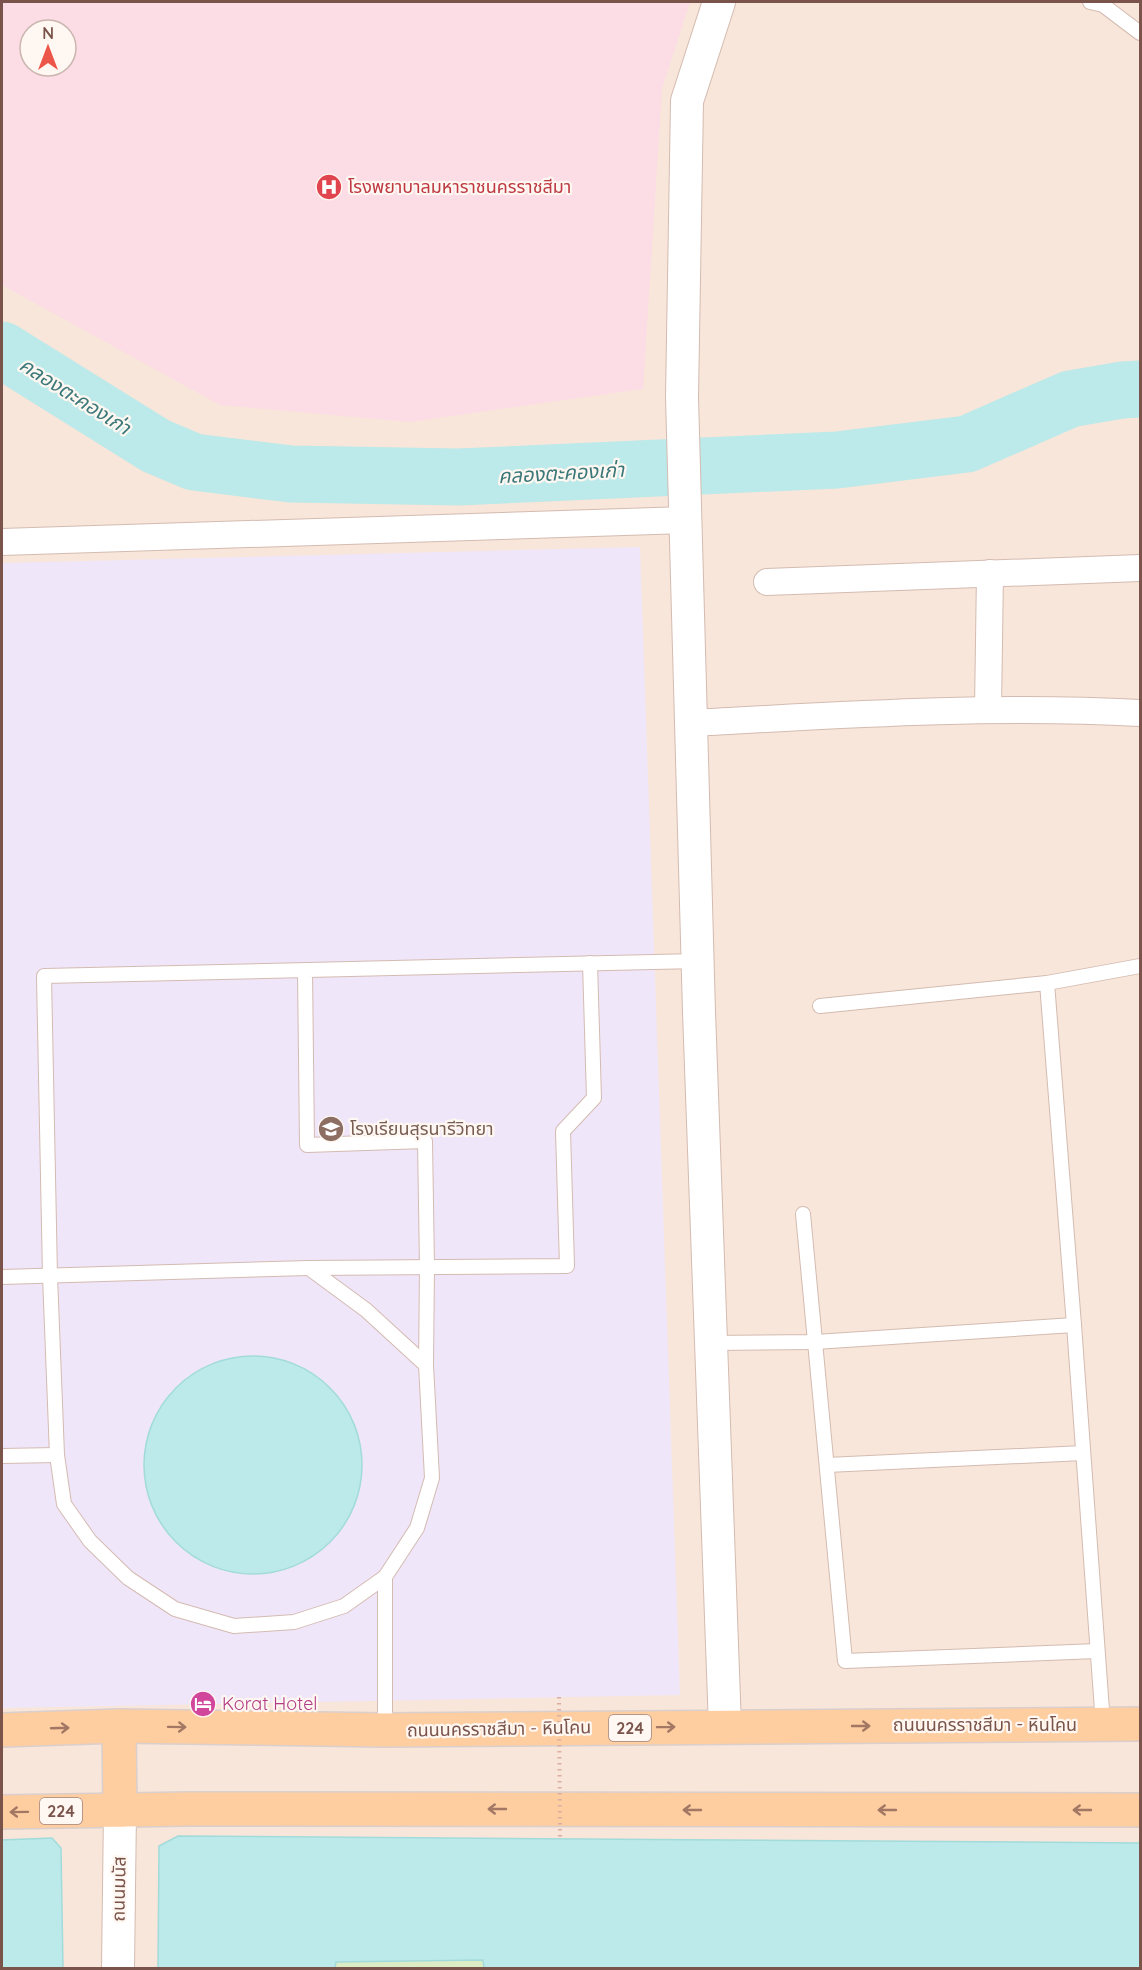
<svg xmlns="http://www.w3.org/2000/svg" width="1142" height="1970" font-family="Quicksand,'Noto Sans Thai',sans-serif">
<rect width="100%" height="100%" fill="#fdf3ea"/>
<path fill="#f8e6da" fill-rule="evenodd" d="M 2,2 L 1140,2 L 1140,1968 L 2,1968 ZM 30,30 L 66,30 L 66,66 L 30,66 Z"/>
<path fill="#f0e6fa" d="M 640,547 L 680,1695 L 2,1708 L 2,563 Z"/>
<path fill="#fcdce5" fill-rule="evenodd" d="M 2,2 L 690,2 L 662,89 L 643,389 L 410,422 L 220,405 L 2,285 ZM 30,30 L 66,30 L 66,66 L 30,66 Z"/>
<path fill="#dcedc6" d="M 484,1960 L 484,1968 L 335,1968 L 335,1962 Z"/>
<g fill="#bce9e9" stroke="#a2dbdb" stroke-width="1.5">
<circle cx="253" cy="1465" r="109"/>
<path d="M 178,1836 L 1140,1843 L 1140,1968 L 484,1968 L 483,1960 L 336,1962 L 335,1968 L 158,1968 L 159,1846 Z"/>
<path d="M 52,1838 L 61,1848 L 63,1968 L 2,1968 L 2,1840 Z"/>
</g>
<g fill="none" stroke-linecap="round" stroke-linejoin="round">
<path stroke="#bce9e9" stroke-width="57" d="M 2,350 L 156,446 L 194,462 L 291,474 L 458,477 L 837,460 L 967,444 L 1070,399 L 1122,390 L 1140,389"/>
<g stroke="#d4bbb1" stroke-width="16">
<g id="service">
<path d="M 1090,2 L 1103,5 L 1140,33"/>
<path d="M 305,970 L 307,1145 L 425,1141 L 427,1267 L 426,1365 L 432,1478 L 417,1528 L 385,1577 L 344,1606 L 294,1622 L 234,1626 L 175,1609 L 128,1578 L 90,1541 L 64,1504 L 57,1455 L 50,1276 L 44,976 L 698,961"/>
<path d="M 1047,983 L 1074,1325 L 1103,1724"/>
<path d="M 820,1006 L 1047,983 L 1140,966"/>
<path d="M 803,1214 L 845,1661 L 1097,1651"/>
<path d="M 309,1268 L 366,1310 L 426,1365"/>
<path d="M 2,1277 L 309,1268 L 567,1266 L 563,1131 L 594,1098 L 590,963"/>
<path d="M 711,1343 L 815,1342 L 1074,1325"/>
<path d="M 2,1456 L 57,1455"/>
<path d="M 827,1465 L 1083,1453"/>
<path d="M 385,1577 L 385,1730"/>
</g>
</g>
<g stroke="#d4bbb1" stroke-width="28">
<g id="minor">
<path d="M 2,542 L 686,520"/>
<path d="M 767,582 L 1140,568"/>
<path d="M 988,709 L 990,573"/>
<path d="M 691,723 C 841,715 990,705 1140,713"/>
</g>
</g>
<g stroke="#d4bbb1" stroke-width="34">
<g id="tertiary">
<path d="M 719,2 L 687,101 L 682,397 L 699,1012 L 725,1727"/>
<path d="M 118,1968 L 120,1810"/>
</g>
</g>
<g stroke="#dacfcd" stroke-width="36">
<g id="primary">
<path d="M 119,1726 L 120,1810"/>
<path d="M 2,1730 L 119,1726 L 385,1730 L 1140,1724"/>
<path d="M 2,1812 L 188,1809 L 1140,1810"/>
</g>
</g>
<use href="#service" stroke="#fff" stroke-width="14"/>
<use href="#minor" stroke="#fff" stroke-width="26"/>
<use href="#tertiary" stroke="#fff" stroke-width="32"/>
<use href="#primary" stroke="#fecda0" stroke-width="33"/>
<path stroke="#daafa2" stroke-width="4" stroke-dasharray="1.5 4.5" stroke-linecap="butt" d="M 559,1697 L 560,1837"/>
</g>
<defs><path id="oneway-shaft" d="M-6 0H5M1.5-3L5.5 0L1.5 3" fill="none" stroke-width="1.6" stroke-linecap="round" stroke-linejoin="round" transform="scale(1.5)"/></defs>
<g stroke="#a27864">
<use href="#oneway-shaft" transform="translate(861 1726)"/>
<use href="#oneway-shaft" transform="translate(177 1727) rotate(1)"/>
<use href="#oneway-shaft" transform="translate(666 1727) rotate(-1)"/>
<use href="#oneway-shaft" transform="translate(60 1728) rotate(-2)"/>
<use href="#oneway-shaft" transform="translate(497 1809) rotate(-180)"/>
<use href="#oneway-shaft" transform="translate(692 1810) rotate(-180)"/>
<use href="#oneway-shaft" transform="translate(887 1810) rotate(-180)"/>
<use href="#oneway-shaft" transform="translate(1082 1810) rotate(-180)"/>
<use href="#oneway-shaft" transform="translate(19 1812) rotate(179)"/>
</g>
<defs>
<g id="hospital-disc" transform="scale(1.35)"><circle r="9.5" fill="#e0444e" stroke="#fff7f1"/><path d="M-5-5h3v3.5h4V-5h3V5h-3V1.5h-4V5h-3Z" fill="#fff"/></g>
<g id="school-disc" transform="scale(1.35)"><circle r="9.5" fill="#8d6e63" stroke="#fff7f1"/><path d="M0-5L7-2L0 1L-7-2ZM-4 1L0 2.5L4 1V4Q0 6-4 4Z" fill="#fff"/></g>
<g id="hotel-disc" transform="scale(1.35)"><circle r="9.5" fill="#d1479c" stroke="#fff7f1"/><path d="M-6-4.5h1.5V1H6V5H4.5V3h-9V5H-6ZM-4 0a1.8 1.8 0 1 1 3.6 0ZM.5 0V-2.5h3Q6-2.5 6 0Z" fill="#fff"/></g>
</defs>
<g fill-rule="evenodd">
<use href="#hospital-disc" x="329" y="187"/>
<use href="#school-disc" x="331" y="1129"/>
<use href="#hotel-disc" x="203" y="1704"/>
</g>
<g text-anchor="middle" stroke-width="4.5" stroke-linejoin="round" paint-order="stroke">
<g fill="#fff7f1" stroke="#a2857d" stroke-width="1.5">
<rect x="609" y="1715" width="42" height="26" rx="4.5"/>
<rect x="40" y="1798" width="42" height="26" rx="4.5"/>
</g>
<g font-size="16" font-weight="bold" fill="#7a544b">
<text x="630" y="1734">224</text>
<text x="61" y="1817">224</text>
</g>
<g font-size="18" fill="#be3a42" stroke="#fff7f1" text-anchor="start">
<text x="348" y="193">โรงพยาบาลมหาราชนครราชสีมา</text>
</g>
<g font-size="18" fill="#785e54" stroke="#fff7f1" text-anchor="start">
<text x="350" y="1135">โรงเรียนสุรนารีวิทยา</text>
</g>
<g font-size="18" fill="#b23c85" stroke="#fff7f1" text-anchor="start">
<text x="222" y="1710">Korat Hotel</text>
</g>
<g font-size="18" fill="#7a544b" stroke="#fff7f1">
<text x="985" y="1731">ถนนนครราชสีมา - หินโคน</text>
<text transform="translate(499 1729) rotate(-1)" y="6">ถนนนครราชสีมา - หินโคน</text>
<text transform="translate(119 1889) rotate(-89)" y="6">ถนนมนัส</text>
</g>
<g font-size="20" font-style="italic" fill="#3a7879" stroke="#fff7f1">
<text transform="translate(75 396) rotate(32)" y="7">คลองตะคองเก่า</text>
<text transform="translate(561 473) rotate(-3)" y="7">คลองตะคองเก่า</text>
</g>
</g>
<rect width="1142" height="1970" fill="none" stroke="#7a544b" stroke-width="6"/>
<g transform="translate(48 48)"><circle r="28" fill="#fff7f1" stroke="#cab6af" stroke-width="1.5"/>
<path d="M0-4.5L10 22L0 15L-10 22Z" fill="#ec554a"/>
<text y="-9" font-size="16" font-weight="bold" text-anchor="middle" fill="#7a544b">N</text>
</g>
</svg>
